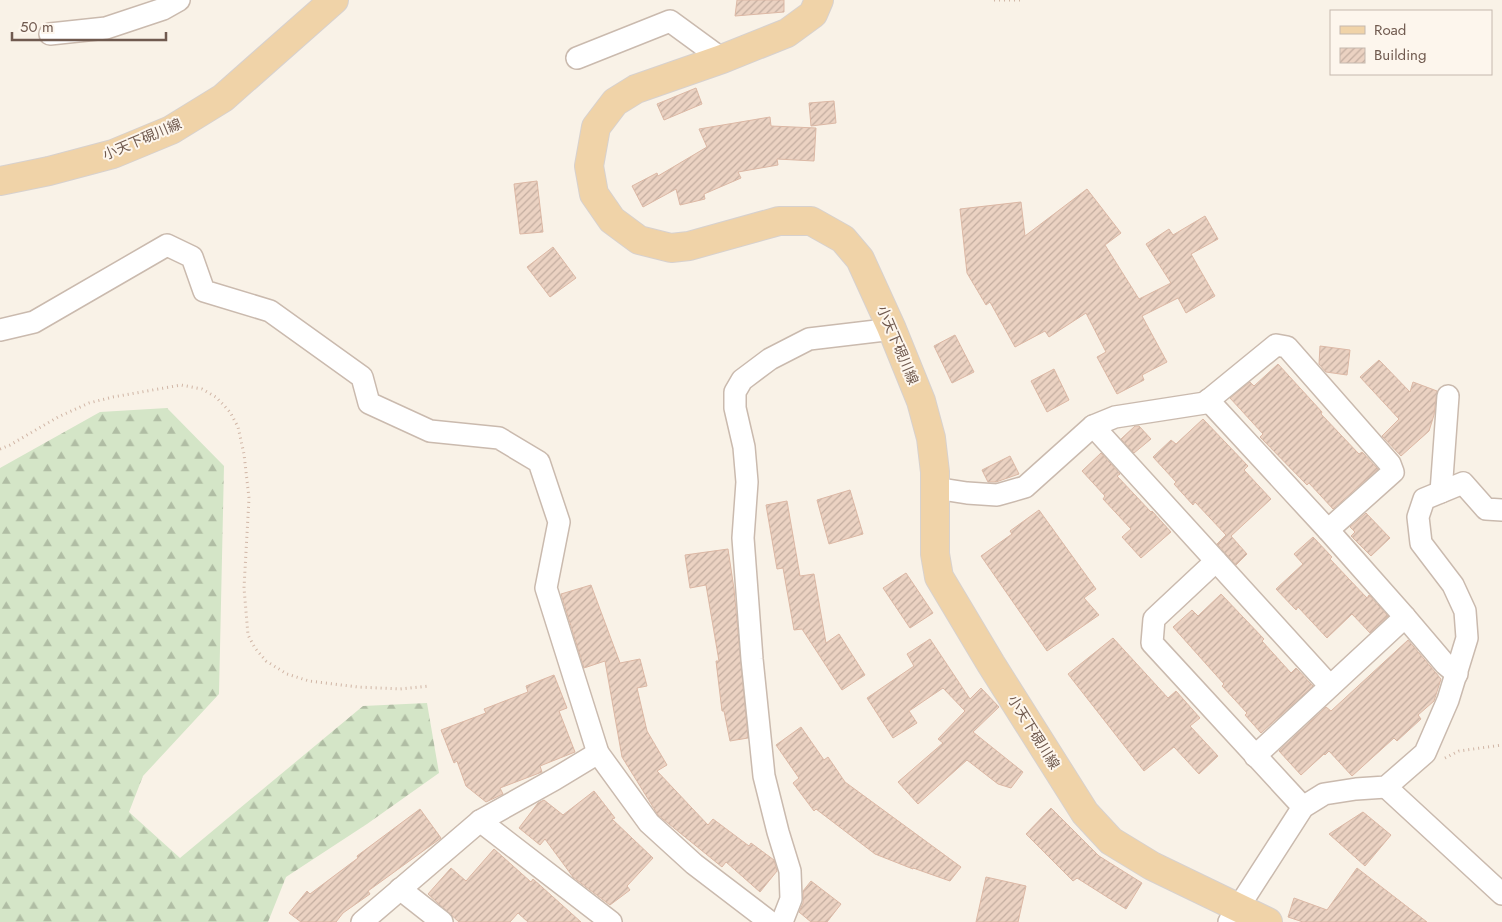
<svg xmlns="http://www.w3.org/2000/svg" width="1502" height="922" font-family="Jost,'Noto Sans JP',sans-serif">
<defs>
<pattern id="forest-firs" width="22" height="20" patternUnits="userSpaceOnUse" patternTransform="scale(1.25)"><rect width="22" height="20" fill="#d4e5c7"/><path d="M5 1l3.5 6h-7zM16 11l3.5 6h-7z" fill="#b0bda4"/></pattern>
<pattern id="building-hatch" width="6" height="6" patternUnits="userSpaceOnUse" patternTransform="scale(1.25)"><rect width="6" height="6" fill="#ebd2c2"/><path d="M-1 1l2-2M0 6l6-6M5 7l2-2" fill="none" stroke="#c3ada0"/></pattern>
</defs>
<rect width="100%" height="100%" fill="#f9f2e7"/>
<path fill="url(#forest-firs)" d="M 167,408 L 224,466 L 219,694 L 143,776 L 129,812 L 180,858 L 363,706 L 427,703 L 439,773 L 367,824 L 286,877 L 268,922 L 0,922 L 0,468 L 100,412 Z"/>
<g fill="url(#building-hatch)" stroke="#dcb8a5">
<path d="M 737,0 L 784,0 L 784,12 L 735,16 Z"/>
<path d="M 696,88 L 702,104 L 664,120 L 657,104 Z"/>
<path d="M 834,101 L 836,123 L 811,126 L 809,103 Z"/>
<path d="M 770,117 L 771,126 L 816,128 L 814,161 L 777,159 L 778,165 L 738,172 L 741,178 L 704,194 L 705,199 L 680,205 L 676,189 L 643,207 L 632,186 L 657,173 L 658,176 L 707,147 L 699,129 Z"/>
<path d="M 537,181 L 543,232 L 520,234 L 514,184 Z"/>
<path d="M 1087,189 L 1121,233 L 1105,245 L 1139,299 L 1171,283 L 1146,244 L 1169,229 L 1173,235 L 1205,216 L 1218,239 L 1191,254 L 1215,296 L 1186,313 L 1178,298 L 1142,316 L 1167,362 L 1142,375 L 1144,380 L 1117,394 L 1097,357 L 1106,352 L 1086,313 L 1049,337 L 1045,331 L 1015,347 L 990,302 L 986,305 L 967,273 L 960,209 L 1021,202 L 1025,236 Z"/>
<path d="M 553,247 L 576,278 L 550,297 L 527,267 Z"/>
<path d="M 955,335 L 974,372 L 952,383 L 934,346 Z"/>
<path d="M 1320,346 L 1350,350 L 1347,375 L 1326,372 L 1319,364 Z"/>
<path d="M 1379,360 L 1410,392 L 1413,382 L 1437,391 L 1434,415 L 1429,431 L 1401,456 L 1382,436 L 1399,419 L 1360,377 Z"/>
<path d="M 1278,364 L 1322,412 L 1321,414 L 1359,454 L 1362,452 L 1378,469 L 1333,509 L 1309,483 L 1307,485 L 1260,437 L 1263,434 L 1230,398 L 1250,382 L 1254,386 Z"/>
<path d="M 1054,369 L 1069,400 L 1047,412 L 1031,381 Z"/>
<path d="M 1203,419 L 1248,466 L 1244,470 L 1271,499 L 1231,536 L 1247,554 L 1236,565 L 1217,544 L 1226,535 L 1195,502 L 1193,505 L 1174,484 L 1176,482 L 1153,457 L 1171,440 L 1176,444 Z"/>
<path d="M 1135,426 L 1139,426 L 1151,439 L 1134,453 L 1121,439 Z"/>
<path d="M 1101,453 L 1120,474 L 1117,476 L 1151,512 L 1152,511 L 1171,532 L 1141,558 L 1122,537 L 1131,529 L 1103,499 L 1105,496 L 1082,471 Z"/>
<path d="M 1010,456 L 1019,474 L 996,482 L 988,482 L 982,470 Z"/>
<path d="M 850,490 L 863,534 L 829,544 L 817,500 Z"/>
<path d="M 787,501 L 800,576 L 814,574 L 826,643 L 839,634 L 865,675 L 842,690 L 802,629 L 794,630 L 783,568 L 777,569 L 766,505 Z"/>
<path d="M 1039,510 L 1096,589 L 1084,598 L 1099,615 L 1047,651 L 981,556 L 1012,534 L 1010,531 Z"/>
<path d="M 1366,513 L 1390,538 L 1371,556 L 1351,536 L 1355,532 L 1350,527 Z"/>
<path d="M 1313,537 L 1332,557 L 1330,559 L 1367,598 L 1369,595 L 1388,616 L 1370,633 L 1352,614 L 1327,638 L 1298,607 L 1296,610 L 1276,589 L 1303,564 L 1294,554 Z"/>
<path d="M 728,549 L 734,589 L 748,738 L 730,741 L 724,711 L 722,711 L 716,661 L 719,661 L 706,585 L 690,588 L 685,555 Z"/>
<path d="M 906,573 L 933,613 L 910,628 L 883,588 Z"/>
<path d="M 591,585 L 620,663 L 640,659 L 647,686 L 637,688 L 647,731 L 667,765 L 657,771 L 708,825 L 713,819 L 749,846 L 751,843 L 774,860 L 777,871 L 760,892 L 726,862 L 722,867 L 658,815 L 622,757 L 605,661 L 584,668 L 561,594 Z"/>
<path d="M 1221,594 L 1264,639 L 1262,641 L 1291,673 L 1296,668 L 1313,686 L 1261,733 L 1245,715 L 1247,713 L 1222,686 L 1224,684 L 1173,627 L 1192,610 L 1198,616 Z"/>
<path d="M 1113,638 L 1168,698 L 1176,691 L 1200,718 L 1190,726 L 1218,756 L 1199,774 L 1174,747 L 1144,771 L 1068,674 Z"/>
<path d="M 930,639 L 970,699 L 981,688 L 999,707 L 973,732 L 1023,772 L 1011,788 L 998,784 L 967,760 L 918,804 L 898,782 L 943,743 L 938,739 L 965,711 L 943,688 L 909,711 L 917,723 L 893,738 L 867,698 L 914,666 L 907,654 Z"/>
<path d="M 1408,640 L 1441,679 L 1434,701 L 1418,715 L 1421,719 L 1397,741 L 1394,738 L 1352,776 L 1329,751 L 1325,755 L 1324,754 L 1301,775 L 1279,751 L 1326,707 L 1331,711 Z"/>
<path d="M 554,675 L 567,708 L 559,711 L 575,752 L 540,766 L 542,772 L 500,788 L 503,794 L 486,802 L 466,786 L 457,761 L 454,763 L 441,730 L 486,713 L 484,709 L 528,692 L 526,686 Z"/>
<path d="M 801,727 L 824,760 L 828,757 L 845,782 L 961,867 L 950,881 L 913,868 L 913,869 L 875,854 L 816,809 L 814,811 L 793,783 L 799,778 L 776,745 Z"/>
<path d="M 594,791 L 615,818 L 612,819 L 653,858 L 627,886 L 630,890 L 610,905 L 573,877 L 545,839 L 540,845 L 519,828 L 538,803 L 544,800 L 563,815 Z"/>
<path d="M 1051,808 L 1099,856 L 1142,883 L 1126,909 L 1077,878 L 1073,881 L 1026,834 Z"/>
<path d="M 420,809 L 441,838 L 368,891 L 370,894 L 343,913 L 336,922 L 301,922 L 289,913 L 307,891 L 310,894 L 358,858 L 357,856 Z"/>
<path d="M 1363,812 L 1391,835 L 1365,866 L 1329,834 Z"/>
<path d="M 494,849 L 531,882 L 533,879 L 581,922 L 528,922 L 518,913 L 510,922 L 459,922 L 428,894 L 451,868 L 466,881 Z"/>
<path d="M 1357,868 L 1427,922 L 1303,922 L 1288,917 L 1294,898 L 1327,910 Z"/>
<path d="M 986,877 L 1026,886 L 1018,922 L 976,922 Z"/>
<path d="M 811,881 L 841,904 L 827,922 L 811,922 L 799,912 L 803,903 L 803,891 Z"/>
</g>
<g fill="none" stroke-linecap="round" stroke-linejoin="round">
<g stroke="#cabaae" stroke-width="24">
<g id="minor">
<path d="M 50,34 L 106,28 L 163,9 L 179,0"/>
<path d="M 577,58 L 670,21 L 722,59"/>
<path d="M 0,330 L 34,322 L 167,245 L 192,257 L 204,291 L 270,311 L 362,377 L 369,403 L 430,431 L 499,438 L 539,462 L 559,522 L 546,588 L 598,753 L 649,823 L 694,864 L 770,922"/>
<path d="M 1208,400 L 1328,530 L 1405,617"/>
<path d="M 1093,426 L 1330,686"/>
<path d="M 935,488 L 967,493 L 997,495 L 1025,487 L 1093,426 L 1115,417 L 1205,403 L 1276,345 L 1287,347 L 1390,464 L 1393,472 L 1328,530"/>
<path d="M 1441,492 L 1448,396"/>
<path d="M 1216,561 L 1154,619 L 1152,643 L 1303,807"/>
<path d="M 1255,756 L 1405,617 L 1445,664 L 1457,674"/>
<path d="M 1386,787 L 1502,894"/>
<path d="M 480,821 L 611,922"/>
<path d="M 400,889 L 442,922"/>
<path d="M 362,922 L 480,821 L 555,779 L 598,753"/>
<path d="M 782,922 L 791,899 L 790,871 L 778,832 L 764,776 L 752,659 L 743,538 L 747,482 L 744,447 L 735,408 L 735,392 L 742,380 L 770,359 L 809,339 L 885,330 L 891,327"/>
<path d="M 1229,922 L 1303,807 L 1324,794 L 1356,789 L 1386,787 L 1425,753 L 1448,700 L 1467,638 L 1465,611 L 1453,585 L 1421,543 L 1418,517 L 1424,499 L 1463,483 L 1486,509 L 1502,510"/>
</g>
</g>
<g stroke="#d7d1ce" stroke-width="30">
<g id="major">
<path d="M 819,0 L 813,14 L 787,33 L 722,59 L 636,89 L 615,102 L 596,127 L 589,166 L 594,194 L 612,220 L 639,240 L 671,248 L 689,246 L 779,221 L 811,221 L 843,239 L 860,259 L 891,327 L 921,401 L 931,438 L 935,472 L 935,554 L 939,577 L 991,664 L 1085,813 L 1111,841 L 1152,866 L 1268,922"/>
<path d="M 0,181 L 49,171 L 113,154 L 171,130 L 223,98 L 334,0"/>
</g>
</g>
<g stroke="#d0b5a5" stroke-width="3" stroke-dasharray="1 4" stroke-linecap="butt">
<path d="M 994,0 L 1020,0"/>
<path d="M 0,449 L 10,445 L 58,417 L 89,403 L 113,397 L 181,385 L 202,389 L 216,397 L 230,412 L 238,427 L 244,454 L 249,498 L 244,588 L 248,635 L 255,648 L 266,661 L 287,674 L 309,681 L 358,687 L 400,689 L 430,686"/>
<path d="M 1445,758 L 1459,751 L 1502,745"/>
</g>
<use href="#minor" stroke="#fff" stroke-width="21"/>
<use href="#major" stroke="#f0d3a8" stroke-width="28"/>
</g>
<g text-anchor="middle" stroke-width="4" stroke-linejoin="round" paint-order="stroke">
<g font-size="14" fill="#705a4f" stroke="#fdf6ed">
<text transform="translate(142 139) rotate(-23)" y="5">小天下硯川線</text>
<text transform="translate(898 345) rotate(67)" y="5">小天下硯川線</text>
<text transform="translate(1034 732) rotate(58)" y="5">小天下硯川線</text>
</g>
</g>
<rect x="1330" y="10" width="162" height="65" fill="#fdf6ed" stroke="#c5b8ae"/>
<rect x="1340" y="26" width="25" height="8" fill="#f0d3a8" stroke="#c5b8ae"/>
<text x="1374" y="35" font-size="15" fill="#705a4f">Road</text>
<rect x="1340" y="48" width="25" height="15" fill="url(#building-hatch)" stroke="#c5b8ae"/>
<text x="1374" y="60" font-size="15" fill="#705a4f">Building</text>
<path d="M12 32v8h154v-8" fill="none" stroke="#705a4f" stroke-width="2.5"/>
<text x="20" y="32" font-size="15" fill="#705a4f" stroke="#fdf6ed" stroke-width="4" paint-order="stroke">50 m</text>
</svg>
